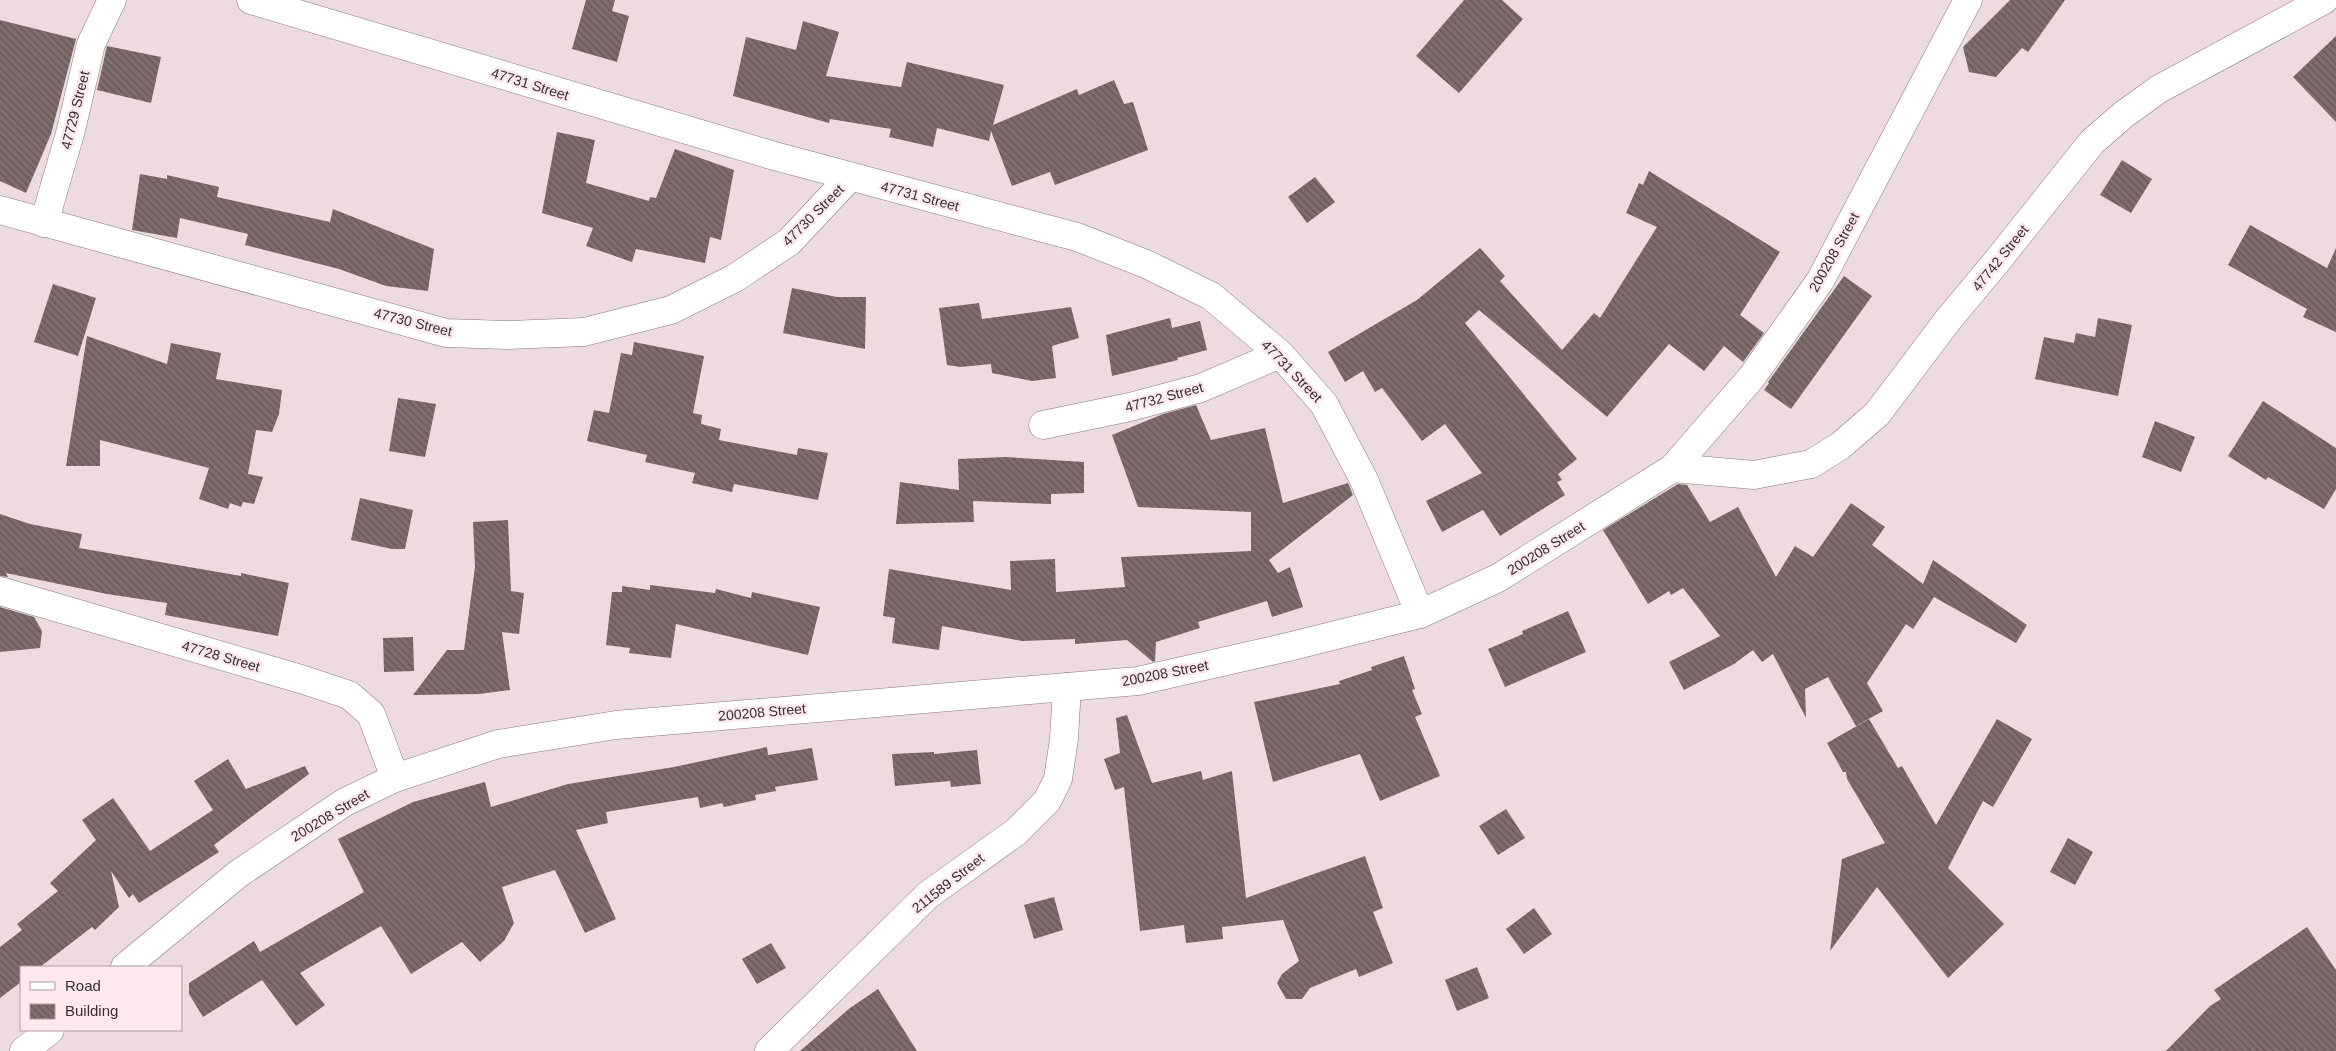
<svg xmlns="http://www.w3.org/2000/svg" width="2336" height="1051" font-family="Arial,sans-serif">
<defs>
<pattern id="building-back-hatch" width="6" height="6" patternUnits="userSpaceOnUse" patternTransform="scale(1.25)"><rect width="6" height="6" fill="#7f6d6d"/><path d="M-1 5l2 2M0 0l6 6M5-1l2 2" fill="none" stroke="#635555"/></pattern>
</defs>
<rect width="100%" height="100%" fill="#eedbe0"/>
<g fill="url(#building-back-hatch)">
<path d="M 586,0 L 615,0 L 612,11 L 629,16 L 617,62 L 572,49 Z"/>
<path d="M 1464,0 L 1502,0 L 1523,19 L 1459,93 L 1416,56 Z"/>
<path d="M 2010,0 L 2065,0 L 2028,52 L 2022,48 L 1996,77 L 1969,72 L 1963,47 Z"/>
<path d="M 0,20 L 76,39 L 51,134 L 26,193 L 0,181 Z"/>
<path d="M 803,21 L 839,32 L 826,76 L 901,87 L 907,62 L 1004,85 L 993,125 L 1077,89 L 1079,95 L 1114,80 L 1124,104 L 1133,102 L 1148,150 L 1055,185 L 1050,172 L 1012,186 L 991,131 L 989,141 L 937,128 L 933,147 L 889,137 L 891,129 L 830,119 L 829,123 L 733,96 L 746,37 L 796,50 Z"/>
<path d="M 2336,36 L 2336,122 L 2293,77 Z"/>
<path d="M 107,46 L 161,57 L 151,103 L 97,90 Z"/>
<path d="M 557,132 L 595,140 L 586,183 L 649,201 L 650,197 L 656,198 L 675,149 L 734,170 L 721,240 L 710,237 L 705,263 L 636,249 L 632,262 L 586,246 L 593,228 L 542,213 Z"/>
<path d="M 2122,160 L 2152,179 L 2131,213 L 2100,195 Z"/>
<path d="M 1649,171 L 1780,252 L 1740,315 L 1764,333 L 1743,362 L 1724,346 L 1704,371 L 1669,344 L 1607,417 L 1479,310 L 1465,323 L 1577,459 L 1558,474 L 1562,480 L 1557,482 L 1565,495 L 1500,536 L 1483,510 L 1442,532 L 1426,501 L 1482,473 L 1445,424 L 1422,441 L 1382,388 L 1375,392 L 1363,371 L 1345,382 L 1328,352 L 1417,300 L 1480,248 L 1505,276 L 1500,281 L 1562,350 L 1594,313 L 1600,318 L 1657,227 L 1626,213 L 1639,183 L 1643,185 Z"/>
<path d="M 140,174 L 167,179 L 167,175 L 219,187 L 217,197 L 330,222 L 333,209 L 434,249 L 428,291 L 386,286 L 339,269 L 245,245 L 248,234 L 180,218 L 177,238 L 132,230 Z"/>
<path d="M 1315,177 L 1335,202 L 1307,223 L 1288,197 Z"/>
<path d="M 2250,225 L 2327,268 L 2336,248 L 2336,332 L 2303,317 L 2307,309 L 2228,265 Z"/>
<path d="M 1844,276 L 1872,296 L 1791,409 L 1764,390 L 1769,383 L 1768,382 Z"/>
<path d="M 53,284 L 96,298 L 78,356 L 34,342 Z"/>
<path d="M 792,288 L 837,297 L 866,297 L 865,349 L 783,333 Z"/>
<path d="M 979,303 L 982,319 L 1071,307 L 1079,338 L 1052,346 L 1056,378 L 1032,381 L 992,373 L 991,364 L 961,367 L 947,365 L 939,308 Z"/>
<path d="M 1170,318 L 1172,328 L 1200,321 L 1207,350 L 1177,358 L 1178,360 L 1112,376 L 1106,335 Z"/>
<path d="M 2098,318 L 2132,325 L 2118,396 L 2035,379 L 2044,337 L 2074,343 L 2076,333 L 2095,337 Z"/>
<path d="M 87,336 L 167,364 L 171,343 L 221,353 L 216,379 L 282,390 L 279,414 L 272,432 L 256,430 L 248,474 L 263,477 L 254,504 L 243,502 L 241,507 L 230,503 L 228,509 L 199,499 L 209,468 L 100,440 L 100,466 L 66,466 Z"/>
<path d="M 634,342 L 704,356 L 693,413 L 702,415 L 701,424 L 721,429 L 719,440 L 797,455 L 798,448 L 828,453 L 818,500 L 734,484 L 732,492 L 692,483 L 695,473 L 645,462 L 647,455 L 587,441 L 594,410 L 609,413 L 621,353 L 632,355 Z"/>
<path d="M 398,398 L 436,404 L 425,457 L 389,451 Z"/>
<path d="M 2263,401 L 2336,448 L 2336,489 L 2324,509 L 2268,477 L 2266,480 L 2228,456 Z"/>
<path d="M 1196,405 L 1211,440 L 1265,428 L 1283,503 L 1348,483 L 1353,495 L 1269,560 L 1278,573 L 1290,567 L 1303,607 L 1272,617 L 1267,601 L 1198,622 L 1200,628 L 1156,642 L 1155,661 L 1153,662 L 1127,640 L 1075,644 L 1075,639 L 1022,641 L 942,626 L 939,650 L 892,643 L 895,618 L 883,616 L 889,569 L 1011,590 L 1010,561 L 1055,559 L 1056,592 L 1125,587 L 1121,557 L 1251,551 L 1251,512 L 1138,507 L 1112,435 L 1163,414 Z"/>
<path d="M 2155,421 L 2195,437 L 2181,472 L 2142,457 Z"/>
<path d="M 1006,457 L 1084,462 L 1084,493 L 1051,494 L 1051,504 L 973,501 L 974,522 L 896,524 L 900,482 L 959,490 L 958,459 Z"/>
<path d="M 1678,484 L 1687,485 L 1710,522 L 1738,507 L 1776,577 L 1795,546 L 1813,557 L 1851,503 L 1885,527 L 1872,545 L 1923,584 L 1933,560 L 2027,625 L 2016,643 L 1934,597 L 1913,629 L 1906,624 L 1867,683 L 1883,711 L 1856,726 L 1828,677 L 1805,689 L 1806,718 L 1773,654 L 1762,662 L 1753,650 L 1734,664 L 1684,690 L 1669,662 L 1720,636 L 1683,588 L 1671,595 L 1669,591 L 1648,604 L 1603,530 Z"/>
<path d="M 360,498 L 413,510 L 405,549 L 392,549 L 351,540 Z"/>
<path d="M 0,514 L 30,524 L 82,534 L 79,548 L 241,576 L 241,573 L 289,583 L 278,636 L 165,615 L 167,603 L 107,594 L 6,573 L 8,577 L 0,576 Z"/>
<path d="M 508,520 L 511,591 L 524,593 L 519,634 L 502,632 L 510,690 L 479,694 L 413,695 L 447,650 L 464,650 L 475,567 L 473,522 Z"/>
<path d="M 650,585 L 715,593 L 716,589 L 751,598 L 752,592 L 820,607 L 808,655 L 676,624 L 671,658 L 629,653 L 630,648 L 606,645 L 612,592 L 622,592 L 622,586 L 650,590 Z"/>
<path d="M 0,607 L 34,617 L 42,631 L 40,648 L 0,652 Z"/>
<path d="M 1568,611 L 1586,652 L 1505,687 L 1488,649 L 1523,634 L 1522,631 Z"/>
<path d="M 413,637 L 414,671 L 384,672 L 383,638 Z"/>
<path d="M 1404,656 L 1415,689 L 1412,690 L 1422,714 L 1415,717 L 1440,776 L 1380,801 L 1360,754 L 1273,782 L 1254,702 L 1340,684 L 1339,681 L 1372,670 L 1371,667 Z"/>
<path d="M 1127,715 L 1152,783 L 1201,771 L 1203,780 L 1232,771 L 1246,898 L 1365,856 L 1383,908 L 1373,912 L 1393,963 L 1359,977 L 1356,969 L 1310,988 L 1302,999 L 1286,999 L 1277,983 L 1282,974 L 1299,961 L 1283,920 L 1222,927 L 1223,939 L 1186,943 L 1184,925 L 1140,931 L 1124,787 L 1115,790 L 1104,759 L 1120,753 L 1116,718 Z"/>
<path d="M 1869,719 L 1898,768 L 1902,766 L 1936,825 L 1997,719 L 2032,739 L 1993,807 L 1983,801 L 1948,868 L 2004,924 L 1948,978 L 1877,887 L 1830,951 L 1842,859 L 1885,843 L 1847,779 L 1846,772 L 1843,772 L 1827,743 Z"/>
<path d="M 767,747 L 768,755 L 812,748 L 818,780 L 775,787 L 776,791 L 755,795 L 756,800 L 724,807 L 722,803 L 700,808 L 698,797 L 606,812 L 608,823 L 576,830 L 616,919 L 585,933 L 555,870 L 502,887 L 514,923 L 504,941 L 480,962 L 462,942 L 411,974 L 381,926 L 300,973 L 325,1005 L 296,1026 L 262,980 L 203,1017 L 189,994 L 189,983 L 254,941 L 260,952 L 364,892 L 338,839 L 413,802 L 485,782 L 491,807 L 568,784 L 674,767 Z"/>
<path d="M 977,750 L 981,784 L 951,787 L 950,781 L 895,786 L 892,754 L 934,752 L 934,754 Z"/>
<path d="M 228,759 L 246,789 L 305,766 L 309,774 L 214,845 L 219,852 L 139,903 L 133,894 L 129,898 L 111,871 L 119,907 L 95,930 L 92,927 L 40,967 L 21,967 L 21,982 L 0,998 L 0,947 L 22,930 L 17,924 L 58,891 L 50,883 L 96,840 L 82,820 L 113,798 L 150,851 L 213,810 L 194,781 Z"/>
<path d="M 1506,809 L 1525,838 L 1498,855 L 1479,826 Z"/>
<path d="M 2068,838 L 2093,852 L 2075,885 L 2050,872 Z"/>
<path d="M 1054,897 L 1063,930 L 1034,939 L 1024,905 Z"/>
<path d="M 1534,908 L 1552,934 L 1524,954 L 1506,929 Z"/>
<path d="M 2307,927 L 2336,970 L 2336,1051 L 2166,1051 L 2210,1006 L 2221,999 L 2214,990 Z"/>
<path d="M 771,943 L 786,968 L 757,984 L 742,959 Z"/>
<path d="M 1477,967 L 1489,998 L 1457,1011 L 1445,980 Z"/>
<path d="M 878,989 L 917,1051 L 800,1051 L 850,1008 Z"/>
</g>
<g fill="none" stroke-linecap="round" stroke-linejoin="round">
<g stroke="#88767b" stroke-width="29">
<g id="minor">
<path d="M 251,0 L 771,155 L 1077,237 L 1146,264 L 1211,296 L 1280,354 L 1324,404 L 1364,480 L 1420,614"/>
<path d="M 0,210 L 446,333 L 507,335 L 584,332 L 671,310 L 735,278 L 789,242 L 850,177"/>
<path d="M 44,223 L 71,130 L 91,44 L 112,0"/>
<path d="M 1043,425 L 1130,407 L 1201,388 L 1280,354"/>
<path d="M 1673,468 L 1754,475 L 1811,464 L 1840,446 L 1877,414 L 1948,320 L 1998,260 L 2092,142 L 2123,115 L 2159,89 L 2324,0"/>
<path d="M 0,591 L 304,680 L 349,695 L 371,714 L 395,778"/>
<path d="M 125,967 L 238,874 L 345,802 L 395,778 L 498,744 L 616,725 L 1138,681 L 1288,647 L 1420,614 L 1498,578 L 1673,468 L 1751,378 L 1820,281 L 1968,0"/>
<path d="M 24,1051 L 50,1030"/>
<path d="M 769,1051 L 928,895 L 1016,832 L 1047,801 L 1058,779 L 1064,739 L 1067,687"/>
</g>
</g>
<use href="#minor" stroke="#fff" stroke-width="28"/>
</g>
<g text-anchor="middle" stroke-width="5" stroke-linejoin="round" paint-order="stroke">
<g font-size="14" fill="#362e30" stroke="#fce8ed">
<text transform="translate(530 84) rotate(17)" y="5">47731 Street</text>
<text transform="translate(75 110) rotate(-76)" y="5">47729 Street</text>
<text transform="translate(920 196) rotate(15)" y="5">47731 Street</text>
<text transform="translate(813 215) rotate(-45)" y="5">47730 Street</text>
<text transform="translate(1834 252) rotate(-61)" y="5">200208 Street</text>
<text transform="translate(2000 258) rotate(-51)" y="5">47742 Street</text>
<text transform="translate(413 322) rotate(14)" y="5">47730 Street</text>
<text transform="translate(1292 371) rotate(46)" y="5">47731 Street</text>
<text transform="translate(1164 397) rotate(-15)" y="5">47732 Street</text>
<text transform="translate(1546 548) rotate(-32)" y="5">200208 Street</text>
<text transform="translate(221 656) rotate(16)" y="5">47728 Street</text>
<text transform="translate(1165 673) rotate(-11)" y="5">200208 Street</text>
<text transform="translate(762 712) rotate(-5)" y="5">200208 Street</text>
<text transform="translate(330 815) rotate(-31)" y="5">200208 Street</text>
<text transform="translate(948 883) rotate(-38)" y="5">211589 Street</text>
</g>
</g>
<rect x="20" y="966" width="162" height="65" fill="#fce8ed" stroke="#ad9ea1"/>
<rect x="30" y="982" width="25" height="8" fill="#ffffff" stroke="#ad9ea1"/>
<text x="65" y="991" font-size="15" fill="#362e30">Road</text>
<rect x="30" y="1004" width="25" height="15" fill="url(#building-back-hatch)" stroke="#ad9ea1"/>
<text x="65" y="1016" font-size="15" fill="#362e30">Building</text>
</svg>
